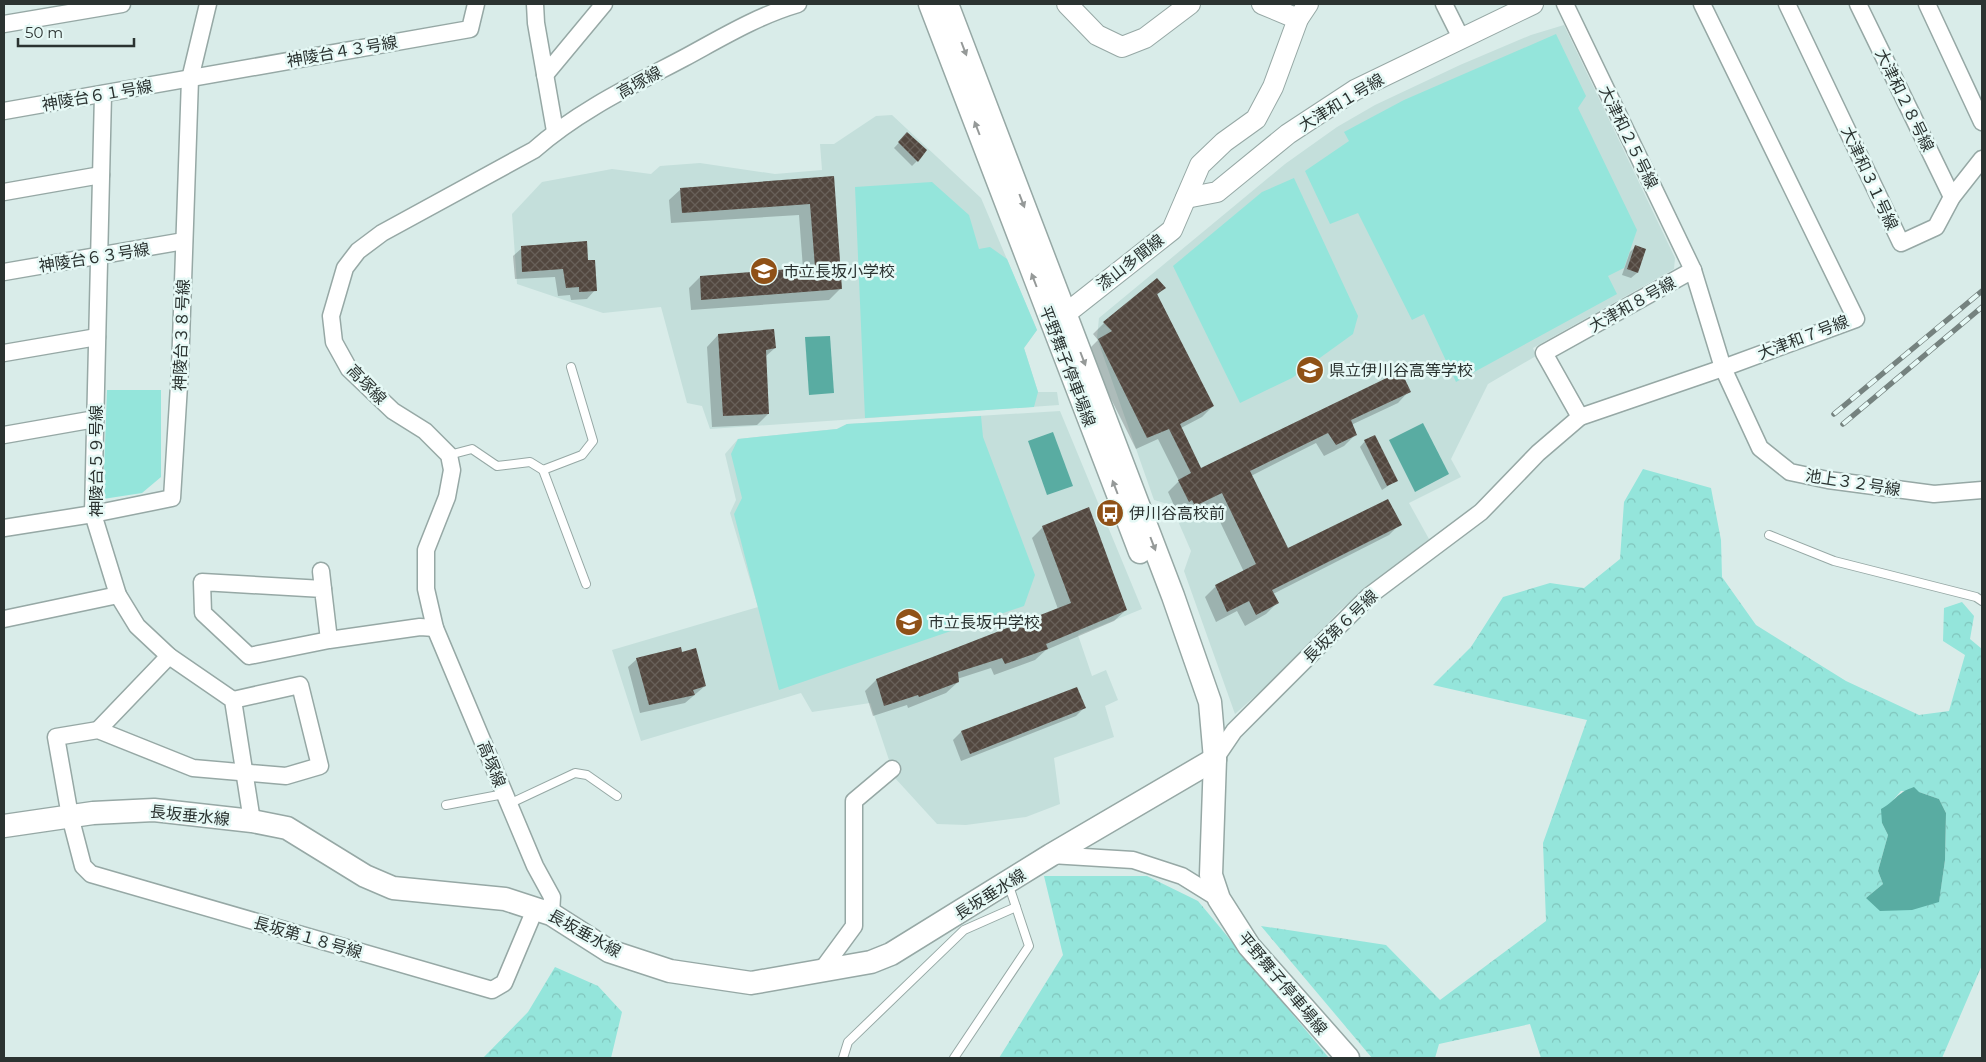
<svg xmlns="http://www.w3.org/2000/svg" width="1986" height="1062" font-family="Montserrat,'Noto Sans JP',sans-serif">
<defs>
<pattern id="forest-crowns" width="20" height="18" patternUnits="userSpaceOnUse" patternTransform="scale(1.25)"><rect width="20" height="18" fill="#94e5db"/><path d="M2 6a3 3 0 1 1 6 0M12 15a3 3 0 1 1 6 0" fill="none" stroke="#80c5bc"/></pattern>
<pattern id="building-cross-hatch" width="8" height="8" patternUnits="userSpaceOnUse" patternTransform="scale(1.25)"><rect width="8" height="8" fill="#52473f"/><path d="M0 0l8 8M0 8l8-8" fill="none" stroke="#686059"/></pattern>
</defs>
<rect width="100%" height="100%" fill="#d9ece9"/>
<g fill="#c4dfdb">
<path d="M 1564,25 L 1675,258 L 1674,269 L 1533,348 L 1536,356 L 1488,384 L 1451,459 L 1461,477 L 1409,503 L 1429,539 L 1340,610 L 1289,666 L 1235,714 L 1184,571 L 1191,551 L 1171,505 L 1154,500 L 1097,338 L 1099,318 L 1285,164 L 1337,127 L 1375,105 L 1460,65 L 1531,35 Z"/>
<path d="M 892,115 L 981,198 L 1037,330 L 1024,348 L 1038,392 L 1057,392 L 1059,405 L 710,429 L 702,406 L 687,403 L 661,307 L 603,313 L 517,284 L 512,214 L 542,182 L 612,169 L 651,174 L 660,166 L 700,163 L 775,174 L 822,170 L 820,144 L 834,144 L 876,116 Z"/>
<path d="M 1060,411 L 1142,609 L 1078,635 L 1092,676 L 1106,670 L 1118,700 L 1105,706 L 1114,737 L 1054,758 L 1060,804 L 1026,817 L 966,825 L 937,824 L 895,778 L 870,703 L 812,712 L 801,693 L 641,741 L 612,650 L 758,607 L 730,513 L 736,500 L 725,454 L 738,439 L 837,429 L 847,424 Z"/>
</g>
<g fill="#94e5db">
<path d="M 1556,34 L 1586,96 L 1578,108 L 1637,230 L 1624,268 L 1608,276 L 1617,294 L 1456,382 L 1424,314 L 1412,320 L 1358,213 L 1330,224 L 1305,171 L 1349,141 L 1344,132 L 1404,100 Z"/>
<path d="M 1294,178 L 1358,316 L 1353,334 L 1292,378 L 1240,403 L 1173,266 L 1262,192 Z"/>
<path d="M 932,182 L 969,215 L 979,249 L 990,247 L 1007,259 L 1037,330 L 1024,348 L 1038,392 L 1034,407 L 865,418 L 855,187 Z"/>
<path d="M 107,390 L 161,390 L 161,477 L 142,493 L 103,499 Z"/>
<path d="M 981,416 L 983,437 L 1035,575 L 1024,606 L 779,690 L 734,514 L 742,498 L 731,454 L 738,439 L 837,429 L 847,424 Z"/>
</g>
<g fill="url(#forest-crowns)" fill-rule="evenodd">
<path d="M 1643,469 L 1711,488 L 1721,540 L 1722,577 L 1756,625 L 1846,681 L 1919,715 L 1949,711 L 1965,655 L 1943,641 L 1944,608 L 1962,602 L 1974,616 L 1970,639 L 1982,649 L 1982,965 L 1942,1058 L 1541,1058 L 1530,1024 L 1439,1044 L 1435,1058 L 1372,1058 L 1261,926 L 1386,945 L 1440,1000 L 1546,921 L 1543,843 L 1587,720 L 1433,685 L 1471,647 L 1503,597 L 1550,583 L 1584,588 L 1620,559 L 1624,502 ZM 1901,791 L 1919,792 L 1939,799 L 1946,813 L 1945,860 L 1939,901 L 1866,898 L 1883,884 L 1878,871 L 1888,835 L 1882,823 L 1889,805 Z"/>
<path d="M 1044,876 L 1147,876 L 1198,901 L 1329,1058 L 999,1058 L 1063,955 Z"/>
<path d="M 555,967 L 598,986 L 622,1012 L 611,1058 L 483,1058 L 528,1012 Z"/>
</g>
<g fill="#59aca2">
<path d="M 830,336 L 834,393 L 809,395 L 805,337 Z"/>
<path d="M 1423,423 L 1449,474 L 1415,492 L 1389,440 Z"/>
<path d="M 1053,432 L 1073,486 L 1047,495 L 1028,441 Z"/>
<path d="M 1914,787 L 1919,792 L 1939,799 L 1946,813 L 1945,860 L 1939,902 L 1912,910 L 1880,911 L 1866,898 L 1883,884 L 1878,871 L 1888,835 L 1882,823 L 1881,809 C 1896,801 1896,793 1914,787 Z"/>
</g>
<g fill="#0003">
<path d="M 907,134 L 917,161 L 912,166 L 894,148 Z"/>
<path d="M 833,177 L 841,288 L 829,300 L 691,310 L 689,288 L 700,277 L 803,269 L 799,215 L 671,223 L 669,200 L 681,189 Z"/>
<path d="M 1635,247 L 1644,250 L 1637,273 L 1631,278 L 1622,275 L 1630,252 Z"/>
<path d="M 522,248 L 587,261 L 595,290 L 587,299 L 571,300 L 570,295 L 558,296 L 555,277 L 515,279 L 513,256 Z"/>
<path d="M 1164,288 L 1157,295 L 1213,406 L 1202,417 L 1181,428 L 1201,470 L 1409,391 L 1398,403 L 1351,425 L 1355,435 L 1344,446 L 1324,456 L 1316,443 L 1251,476 L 1288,550 L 1400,524 L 1389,535 L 1273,594 L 1277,603 L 1266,614 L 1245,626 L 1237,611 L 1216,622 L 1205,597 L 1216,586 L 1244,572 L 1211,503 L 1184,516 L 1181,510 L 1177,512 L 1168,492 L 1179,481 L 1158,439 L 1136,449 L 1087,351 L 1098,340 L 1093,334 L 1104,323 Z"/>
<path d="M 718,335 L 775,348 L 765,357 L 768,414 L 757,425 L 712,427 L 707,347 Z"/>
<path d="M 1365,441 L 1397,480 L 1382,490 L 1360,447 Z"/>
<path d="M 1043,527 L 1126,610 L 1114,621 L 1046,650 L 1035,660 L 994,675 L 991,668 L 957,679 L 958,682 L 946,693 L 908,708 L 907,705 L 873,716 L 865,691 L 876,680 L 1058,609 L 1032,538 Z"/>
<path d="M 681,654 L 705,686 L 685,703 L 640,713 L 628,667 L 637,659 Z"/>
<path d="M 1085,707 L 1076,716 L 961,761 L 953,740 L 961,732 Z"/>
</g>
<g fill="url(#building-cross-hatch)">
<path d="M 907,132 L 927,150 L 918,162 L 898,142 Z"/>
<path d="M 834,176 L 842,289 L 701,300 L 700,276 L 815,267 L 810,204 L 682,213 L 680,188 Z"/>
<path d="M 587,241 L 588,260 L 595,260 L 597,291 L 579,292 L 579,287 L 566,288 L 563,269 L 522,272 L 521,246 Z"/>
<path d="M 1635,245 L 1646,249 L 1638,273 L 1627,269 Z"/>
<path d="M 1157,278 L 1166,288 L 1157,294 L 1214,406 L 1180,424 L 1201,468 L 1401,371 L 1411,392 L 1351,420 L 1357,435 L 1336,445 L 1328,433 L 1250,471 L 1288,548 L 1388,499 L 1402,525 L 1272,590 L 1279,603 L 1256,615 L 1249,601 L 1227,612 L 1215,585 L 1256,564 L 1222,493 L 1195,506 L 1192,500 L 1189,502 L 1178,480 L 1191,473 L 1169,429 L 1147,438 L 1098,339 L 1112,331 L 1103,322 Z"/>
<path d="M 774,329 L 776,348 L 766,350 L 769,414 L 723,416 L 718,334 Z"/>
<path d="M 1375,435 L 1398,481 L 1387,486 L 1364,440 Z"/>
<path d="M 1089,507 L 1127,610 L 1046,644 L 1048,649 L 1005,664 L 1002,658 L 958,672 L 959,682 L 919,697 L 918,695 L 884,706 L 876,679 L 1071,603 L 1042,526 Z"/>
<path d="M 681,647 L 682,652 L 696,648 L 706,686 L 693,690 L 695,695 L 649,705 L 636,658 Z"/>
<path d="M 1077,687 L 1086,708 L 970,754 L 961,731 Z"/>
</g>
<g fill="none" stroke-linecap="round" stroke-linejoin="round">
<g stroke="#96a8a5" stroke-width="10">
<g id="service">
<path d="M 449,455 L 472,449 L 497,466 L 530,462 L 543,470 L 582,455 L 593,441 L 571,367"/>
<path d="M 543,470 L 586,584"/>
<path d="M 1769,535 L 1834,561 L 1976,597 L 1982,601"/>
<path d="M 509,804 L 575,773 L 587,775 L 617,796"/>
<path d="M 446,805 L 504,794"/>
<path d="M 843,1058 L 848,1042 L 964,930 L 1016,907"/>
<path d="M 954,1058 L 1029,946 L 1008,883"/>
</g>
</g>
<g stroke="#96a8a5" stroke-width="19">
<g id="minor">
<path d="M 535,4 L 536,23 L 555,131"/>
<path d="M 1444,4 L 1461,38"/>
<path d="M 1565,4 L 1693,270"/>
<path d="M 1787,4 L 1901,243 L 1936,227 L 1952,197 L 1982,159"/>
<path d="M 1858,4 L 1952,197"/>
<path d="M 1927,4 L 1982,122"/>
<path d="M 4,24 L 122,4"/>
<path d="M 545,75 L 604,4"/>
<path d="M 103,94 L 93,514 L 118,595 L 137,626 L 169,656 L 233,700 L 252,821"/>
<path d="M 4,111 L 470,29 L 476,4"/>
<path d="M 4,192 L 101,175"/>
<path d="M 4,272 L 184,241"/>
<path d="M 4,353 L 97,337"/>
<path d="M 1580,417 L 1544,353 L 1693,270 L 1723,368 L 1760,448 L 1790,472 L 1828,480 L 1934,494 L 1982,490"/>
<path d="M 4,435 L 95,419"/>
<path d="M 4,528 L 93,514 L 172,498 L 180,369 L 190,79 L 208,4"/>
<path d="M 321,571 L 323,589"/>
<path d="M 4,619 L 118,595"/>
<path d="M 329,640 L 323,589 L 202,582 L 203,613 L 249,656 L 329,640 L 420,627 L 435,628"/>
<path d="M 233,700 L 300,685 L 320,766 L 286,776 L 193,768 L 98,730 L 56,737 L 70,816 L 83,866 L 91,874 L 492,990 L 504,983 L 536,907"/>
<path d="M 98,730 L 169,656"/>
<path d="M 1215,759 L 1234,731 L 1369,596 L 1481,512 L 1538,453 L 1580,417 L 1723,368 L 1856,319 L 1702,4"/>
<path d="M 1051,855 L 1133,860 L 1182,876 L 1219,899"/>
<path d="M 551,914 L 552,897 L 535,866 L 435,628 L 426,589 L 426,550 L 447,497 L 452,470 L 449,455 L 425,431 L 393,411 L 349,369 L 334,342 L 331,316 L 345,268 L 358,251 L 382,233 L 534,150 C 578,111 633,85 684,58 C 721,38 757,16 798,4"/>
<path d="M 821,971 L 854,926 L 854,801 L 892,769"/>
</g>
</g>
<g stroke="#96a8a5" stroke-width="22">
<g id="tertiary">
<path d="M 1067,4 L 1097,35 L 1122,47 L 1145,38 L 1190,4"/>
<path d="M 1262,4 L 1298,19"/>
<path d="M 1186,198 L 1217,192 L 1288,134 L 1355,90 L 1533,4"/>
<path d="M 1054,323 L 1172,230 L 1200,165 L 1224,142 L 1256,119 L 1273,87 L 1298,19 L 1308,4"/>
</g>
</g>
<g stroke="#96a8a5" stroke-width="25">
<g id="secondary">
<path d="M 930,4 L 1140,552"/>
<path d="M 947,4 L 1173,596 L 1210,702 L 1215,759 L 1211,875 L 1219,899 L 1249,946 L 1348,1058"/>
<path d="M 4,826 L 93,813 L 154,810 L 252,821 L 287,828 L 365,876 L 393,888 L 505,899 L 551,914 L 609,951 L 670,971 L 751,983 L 871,962 L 891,954 L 1051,855 L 1215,759"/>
</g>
</g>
<use href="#service" stroke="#fff" stroke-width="8"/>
<use href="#minor" stroke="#fff" stroke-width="16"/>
<use href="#tertiary" stroke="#fff" stroke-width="20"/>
<use href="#secondary" stroke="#fff" stroke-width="22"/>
<g stroke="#75827f" stroke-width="5.5">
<g id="rail">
<path d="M 1834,414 L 1982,291"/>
<path d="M 1843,424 L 1982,307"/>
</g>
</g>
<use href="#rail" stroke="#e6f9f6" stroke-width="4" stroke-dasharray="11" stroke-linecap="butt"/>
</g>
<defs><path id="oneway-solid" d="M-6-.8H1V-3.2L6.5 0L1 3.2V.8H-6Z" transform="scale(1.25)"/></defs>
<g fill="#959998">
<use href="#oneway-solid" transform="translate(964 49) rotate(69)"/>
<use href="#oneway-solid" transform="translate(977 128) rotate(-111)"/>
<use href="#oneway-solid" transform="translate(1022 201) rotate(69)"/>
<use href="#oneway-solid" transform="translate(1034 280) rotate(-111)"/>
<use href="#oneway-solid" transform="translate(1083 359) rotate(69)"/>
<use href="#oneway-solid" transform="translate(1115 487) rotate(-111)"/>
<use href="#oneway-solid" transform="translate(1153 544) rotate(69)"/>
</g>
<defs>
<g id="school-disc" transform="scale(1.4375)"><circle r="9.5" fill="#8f5117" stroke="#e6f9f6"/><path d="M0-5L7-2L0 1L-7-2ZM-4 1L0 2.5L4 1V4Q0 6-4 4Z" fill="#fff"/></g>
<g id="bus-disc" transform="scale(1.4375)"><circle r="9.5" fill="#8f5117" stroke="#e6f9f6"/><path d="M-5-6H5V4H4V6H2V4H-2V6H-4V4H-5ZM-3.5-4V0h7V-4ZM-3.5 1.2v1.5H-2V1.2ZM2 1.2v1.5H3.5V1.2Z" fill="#fff"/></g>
</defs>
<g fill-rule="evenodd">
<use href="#school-disc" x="764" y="271"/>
<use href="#school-disc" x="1310" y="370"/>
<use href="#bus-disc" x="1110" y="513"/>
<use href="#school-disc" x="909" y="622"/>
</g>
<g text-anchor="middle" stroke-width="5" stroke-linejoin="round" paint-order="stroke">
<g font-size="16" fill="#2b3331" stroke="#e6f9f6">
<text transform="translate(342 51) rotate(-10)" y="6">神陵台４３号線</text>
<text transform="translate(639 82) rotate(-29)" y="6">高塚線</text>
<text transform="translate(97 95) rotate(-10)" y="6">神陵台６１号線</text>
<text transform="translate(1905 100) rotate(64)" y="6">大津和２８号線</text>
<text transform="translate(1341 102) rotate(-31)" y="6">大津和１号線</text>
<text transform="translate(1629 137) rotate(64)" y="6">大津和２５号線</text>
<text transform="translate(1870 178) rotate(65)" y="6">大津和３１号線</text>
<text transform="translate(94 257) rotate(-9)" y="6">神陵台６３号線</text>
<text transform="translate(1130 262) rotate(-38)" y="6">漆山多聞線</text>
<text transform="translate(1632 304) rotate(-29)" y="6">大津和８号線</text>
<text transform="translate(181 335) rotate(-88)" y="6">神陵台３８号線</text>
<text transform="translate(1803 337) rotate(-21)" y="6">大津和７号線</text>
<text transform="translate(1068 366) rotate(69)" y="6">平野舞子停車場線</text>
<text transform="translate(367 384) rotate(46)" y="6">高塚線</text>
<text transform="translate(96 461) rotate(-90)" y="6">神陵台５９号線</text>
<text transform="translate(1853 482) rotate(9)" y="6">池上３２号線</text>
<text transform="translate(1340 626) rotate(-44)" y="6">長坂第６号線</text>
<text transform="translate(492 764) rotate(68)" y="6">高塚線</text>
<text transform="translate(190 815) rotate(6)" y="6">長坂垂水線</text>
<text transform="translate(990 894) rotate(-32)" y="6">長坂垂水線</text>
<text transform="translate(585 933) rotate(29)" y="6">長坂垂水線</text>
<text transform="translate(308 937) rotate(16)" y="6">長坂第１８号線</text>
<text transform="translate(1283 983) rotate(50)" y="6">平野舞子停車場線</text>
</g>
<g font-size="16" fill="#2b3331" stroke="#e6f9f6" text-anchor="start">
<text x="783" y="277">市立長坂小学校</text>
<text x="1329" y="376">県立伊川谷高等学校</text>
<text x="1129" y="519">伊川谷高校前</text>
<text x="928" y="628">市立長坂中学校</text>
</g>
</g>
<rect width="1986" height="1062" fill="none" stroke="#2b3331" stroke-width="10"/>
<path d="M18 38v8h116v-8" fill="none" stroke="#2b3331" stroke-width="2.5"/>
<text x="25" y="38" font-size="15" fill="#2b3331" stroke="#e6f9f6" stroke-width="4" paint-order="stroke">50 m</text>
</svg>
